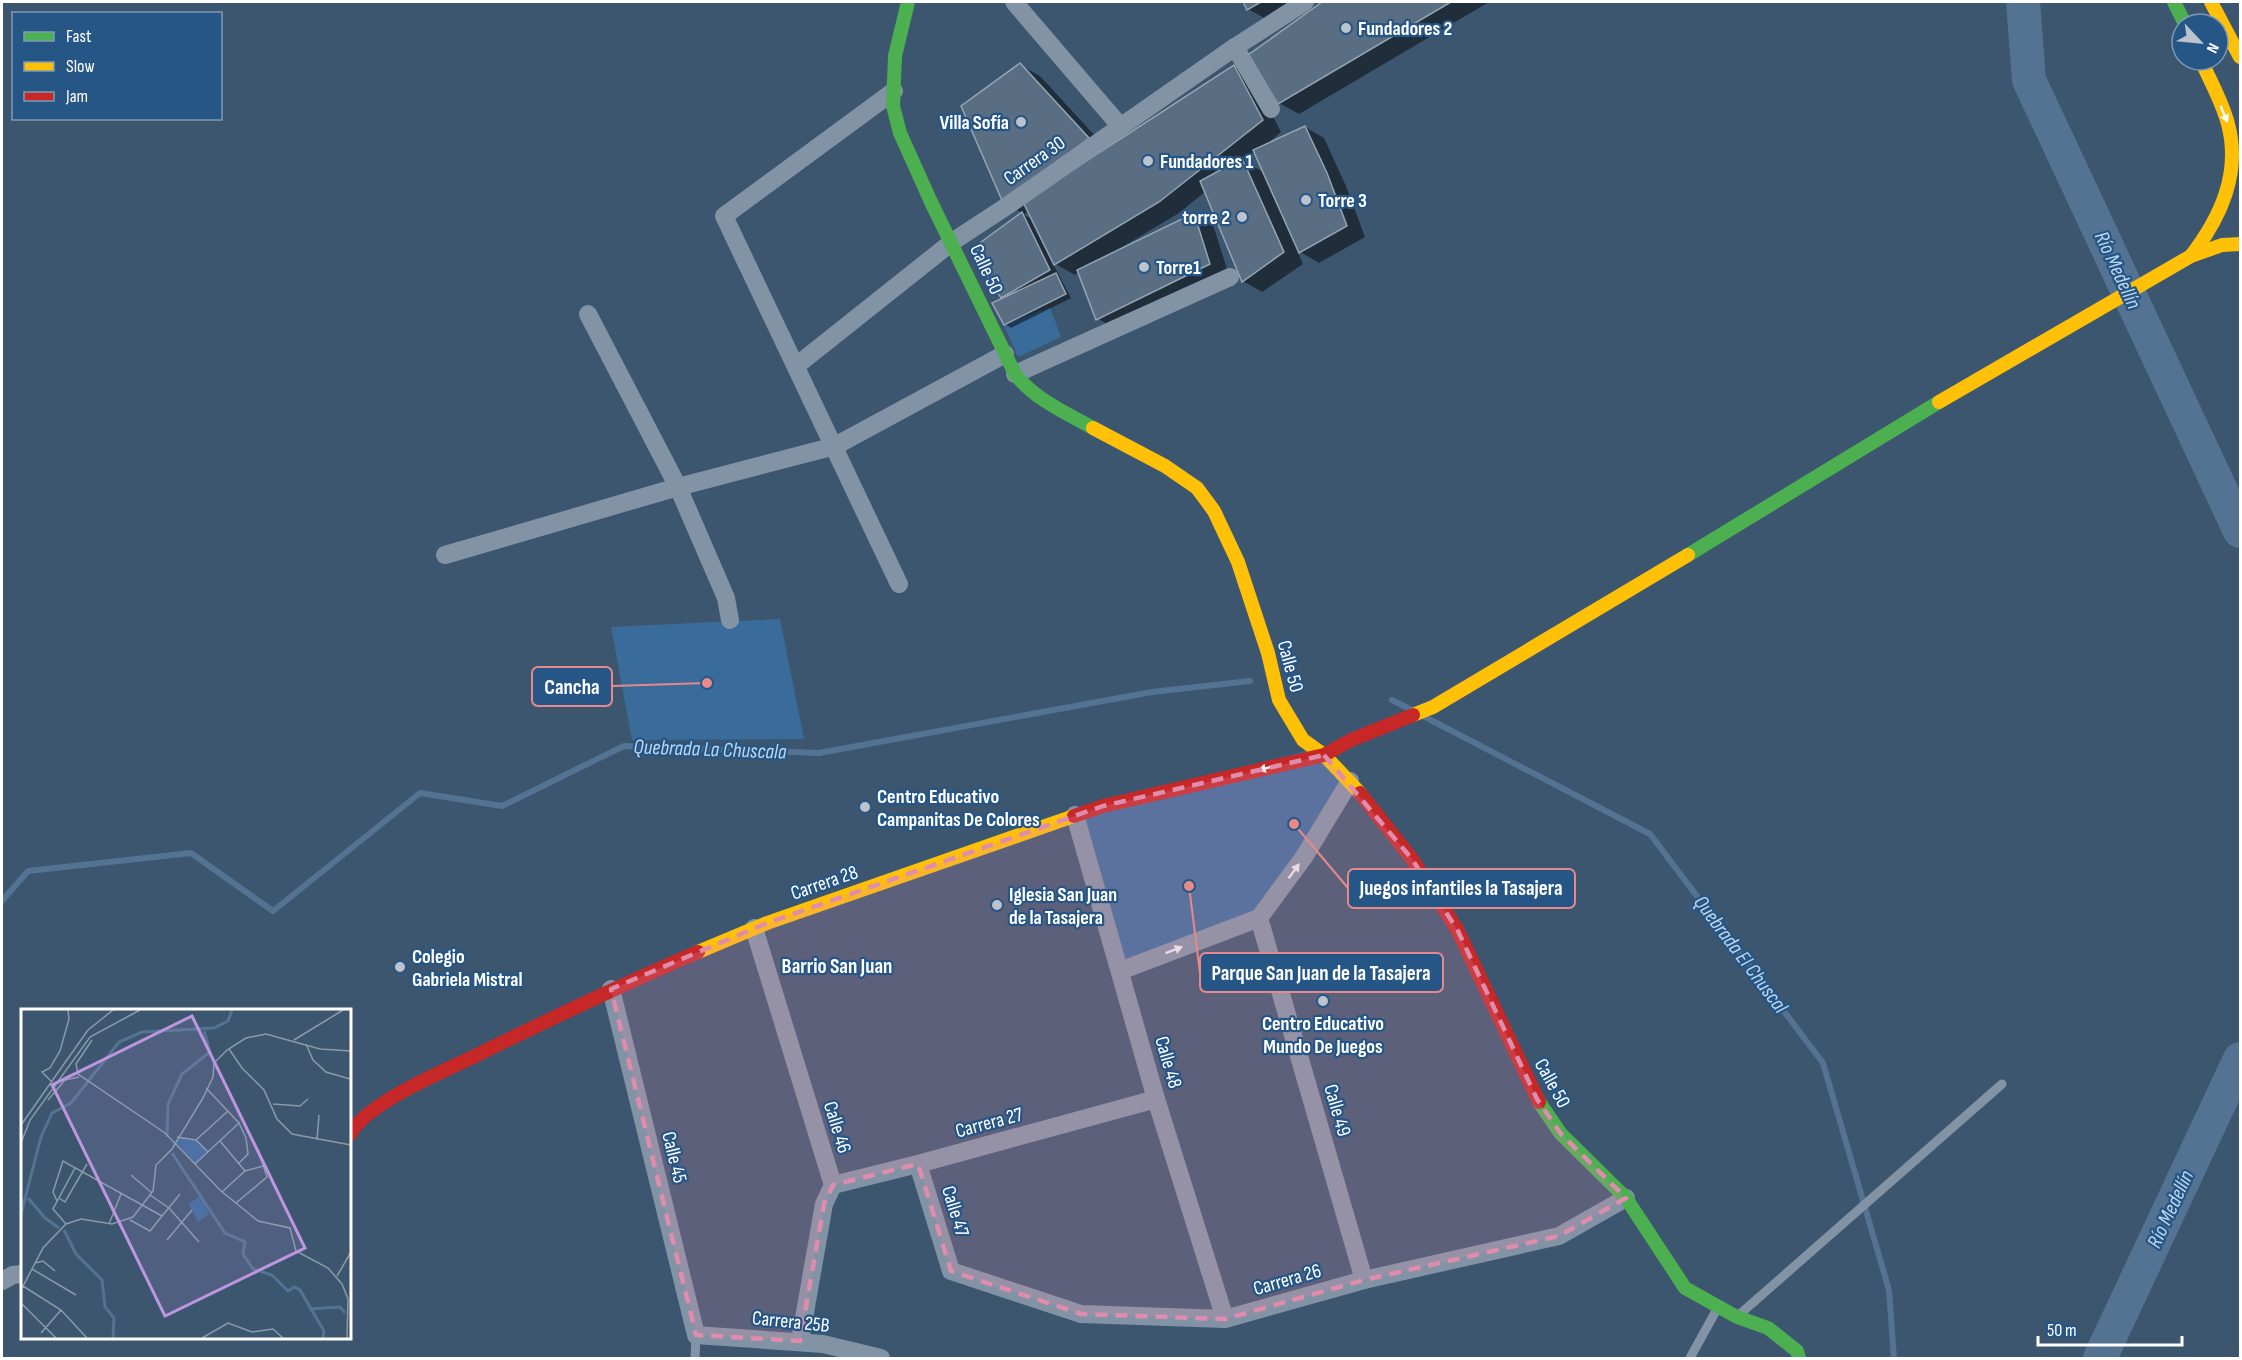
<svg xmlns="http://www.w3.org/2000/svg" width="2242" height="1360" font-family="'Sofia Sans Condensed',sans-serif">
<rect width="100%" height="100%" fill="#3c566f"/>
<g fill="#3a6c9b">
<path d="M 1050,307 L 1061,337 L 1018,357 L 1004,325 Z"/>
<path d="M 780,619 L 804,739 L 632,740 L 611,627 Z"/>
<path d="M 1312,749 L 1350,781 L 1258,915 L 1120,968 L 1076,816 Z"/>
</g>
<g fill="#0007" fill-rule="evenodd">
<path d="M 1244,2 L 1298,2 L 1268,20 L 1248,9 Z"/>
<path d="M 1325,2 L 1489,2 L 1299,114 L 1279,103 L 1250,55 Z"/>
<path d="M 1020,65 L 1040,76 L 1107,149 L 1234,66 L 1253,78 L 1281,132 L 1266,145 L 1305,127 L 1324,138 L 1346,186 L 1365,237 L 1319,263 L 1297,250 L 1303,264 L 1262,292 L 1243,281 L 1206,191 L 1179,213 L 1119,249 L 1120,251 L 1194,214 L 1213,225 L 1229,275 L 1117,330 L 1097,318 L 1079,272 L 1075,275 L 1052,262 L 1071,298 L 1011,328 L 1005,324 L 1004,299 L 1002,297 L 1022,213 L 1006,203 ZM 1256,152 L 1265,173 L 1244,161 ZM 1029,211 L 1034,220 L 1024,215 Z"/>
</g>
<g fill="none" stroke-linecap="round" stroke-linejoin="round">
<g stroke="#547393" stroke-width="6">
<path d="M 1392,700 L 1410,709"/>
<path d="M 1425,717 L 1650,834 L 1823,1063 L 1889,1290 L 1894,1358"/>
<path d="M 2,901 L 28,871 L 191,853 L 273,911 L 420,793 L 502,806 L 624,746 L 819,753 L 1152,692 L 1250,681"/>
</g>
<g stroke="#547393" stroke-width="34">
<path d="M 2023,2 L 2029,80 L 2240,531"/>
<path d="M 2100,1358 L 2240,1059"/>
</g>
</g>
<g fill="#596e82" stroke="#96a5b3" stroke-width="1.5">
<path d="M 1243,2 L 1261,2 L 1247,10 Z"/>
<path d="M 1322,2 L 1451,2 L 1278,104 L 1248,55 Z"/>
<path d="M 1020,63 L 1089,138 L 1004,205 L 961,106 Z"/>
<path d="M 1234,65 L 1263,120 L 1159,202 L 1054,265 L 1023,202 Z"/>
<path d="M 1305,126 L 1327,173 L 1347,226 L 1299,253 L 1253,150 Z"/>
<path d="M 1242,158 L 1284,252 L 1242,282 L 1200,181 Z"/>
<path d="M 1022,212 L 1050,270 L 1001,298 L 979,263 L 977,245 Z"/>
<path d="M 1194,213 L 1210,264 L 1096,320 L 1077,270 Z"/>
<path d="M 1056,273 L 1066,294 L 1004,325 L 992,303 Z"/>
</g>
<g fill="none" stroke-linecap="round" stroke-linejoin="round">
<g stroke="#8293a5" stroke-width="9">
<path d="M 1740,1314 L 2002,1084"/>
<path d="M 695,1358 L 696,1335"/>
<path d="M 1690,1358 L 1717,1309"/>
</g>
<g stroke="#8293a5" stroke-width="18">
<path d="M 1014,2 L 1121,127"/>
<path d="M 1235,47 L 1271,109"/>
<path d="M 894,91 L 724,216 L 899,584"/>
<path d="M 588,314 L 678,487 L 726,598 L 730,620"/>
<path d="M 796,366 L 952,242 L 1007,206 L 1235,47 L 1305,2"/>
<path d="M 1015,374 L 1230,277"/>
<path d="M 445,555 L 678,487 L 835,446 L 1005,354"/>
<path d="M 1075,815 L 1156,1099 L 1225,1319"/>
<path d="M 1259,918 L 1364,1280"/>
<path d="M 754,928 L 833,1185 L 824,1204 L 800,1341"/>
<path d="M 1120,971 L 1259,918 L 1304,857 L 1350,781"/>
<path d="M 611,989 L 696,1335 L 823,1344 L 881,1358"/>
<path d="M 918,1164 L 951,1271 L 1081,1314 L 1225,1319 L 1364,1280 L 1559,1236 L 1626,1198"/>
<path d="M 833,1185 L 918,1164 L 1156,1099"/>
<path d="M 2,1281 L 13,1275 L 22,1274"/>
</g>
<g stroke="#4caf50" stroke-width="14">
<path d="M 908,2 L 895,56 L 893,106 L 900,133 L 931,202 L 1015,374 C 1034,399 1066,413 1093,428"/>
<path d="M 2174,2 L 2185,24"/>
<path d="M 1688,555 L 1939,402"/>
<path d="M 1539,1102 L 1561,1134 L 1626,1198 L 1685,1288 L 1737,1317 L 1768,1328 L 1797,1351 L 1799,1358"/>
</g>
<g stroke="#ffc107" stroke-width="14">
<path d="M 2211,2 L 2240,57"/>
<path d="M 2191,256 C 2221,217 2241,173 2228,124 C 2222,101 2210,81 2201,60"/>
<path d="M 1939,402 L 2191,256 L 2222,245 L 2240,244"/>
<path d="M 1093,428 L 1165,466 L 1197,488 L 1214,511 L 1238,562 L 1268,653 L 1279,700 L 1303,740 L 1324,755 L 1360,793"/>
<path d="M 1413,715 L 1433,707 L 1688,555"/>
<path d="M 698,952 L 767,923 L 1074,816"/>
</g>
<g stroke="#c62828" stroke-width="14">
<path d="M 1360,793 L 1412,859 L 1458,931 L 1539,1102"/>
<path d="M 1074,816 L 1103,806 L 1324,755 L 1351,740 L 1413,715"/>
<path d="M 350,1134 C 368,1102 443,1072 477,1055 C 550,1019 623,984 698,952"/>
</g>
</g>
<defs><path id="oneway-solid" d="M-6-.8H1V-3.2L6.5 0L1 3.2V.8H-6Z" transform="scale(1.5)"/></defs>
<g fill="#f6fbf6">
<use href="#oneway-solid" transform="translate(2224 114) rotate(67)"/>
<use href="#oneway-solid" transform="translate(1267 768) rotate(167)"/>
</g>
<g fill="#eceff2">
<use href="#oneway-solid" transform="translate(1294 871) rotate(-54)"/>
<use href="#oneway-solid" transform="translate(1174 950) rotate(-21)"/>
</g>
<path fill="#e08cad" fill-opacity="0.2" stroke="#e08cad" stroke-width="4.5" stroke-dasharray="12 8" stroke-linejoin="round" d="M 1324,755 L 1412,859 L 1458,931 L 1537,1099 L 1561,1134 L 1626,1198 L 1559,1236 L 1364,1280 L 1225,1319 L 1081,1314 L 951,1271 L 918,1164 L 833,1185 L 824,1204 L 800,1341 L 696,1335 L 611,989 L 767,923 L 1103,806 Z"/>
<g fill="#bbc4cd" stroke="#265685" stroke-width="2">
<circle cx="1346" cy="28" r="6"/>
<circle cx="1021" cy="122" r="6"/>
<circle cx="1148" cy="161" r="6"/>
<circle cx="1306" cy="200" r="6"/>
<circle cx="1242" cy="217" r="6"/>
<circle cx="1144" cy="267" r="6"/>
<circle cx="865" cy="807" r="6"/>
<circle cx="997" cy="905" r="6"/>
<circle cx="400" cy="967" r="6"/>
<circle cx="1323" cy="1001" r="6"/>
</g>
<g text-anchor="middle" stroke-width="4.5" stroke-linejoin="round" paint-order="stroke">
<g font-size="20" font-weight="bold" fill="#fff" stroke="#265685" text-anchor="start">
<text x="1358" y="35">Fundadores 2</text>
<text x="1009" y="129" text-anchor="end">Villa Sofía</text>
<text x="1160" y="168">Fundadores 1</text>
<text x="1318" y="207">Torre 3</text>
<text x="1230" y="224" text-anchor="end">torre 2</text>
<text x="1156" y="274">Torre1</text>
<text x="877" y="803">Centro Educativo<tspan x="877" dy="23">Campanitas De Colores</tspan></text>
<text x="1009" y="901">Iglesia San Juan<tspan x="1009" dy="23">de la Tasajera</tspan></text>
<text x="412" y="963">Colegio<tspan x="412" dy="23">Gabriela Mistral</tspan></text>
<text x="1323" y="1030" text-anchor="middle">Centro Educativo<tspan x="1323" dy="23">Mundo De Juegos</tspan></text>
</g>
<g font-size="20" fill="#fff" stroke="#265685">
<text transform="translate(1034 160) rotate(-35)" y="7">Carrera 30</text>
<text transform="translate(987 269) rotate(65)" y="7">Calle 50</text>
<text transform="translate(1291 666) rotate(75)" y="7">Calle 50</text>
<text transform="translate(824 882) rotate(-19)" y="7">Carrera 28</text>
<text transform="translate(1169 1062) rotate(74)" y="7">Calle 48</text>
<text transform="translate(1553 1083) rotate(61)" y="7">Calle 50</text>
<text transform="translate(1338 1110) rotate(74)" y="7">Calle 49</text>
<text transform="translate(989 1122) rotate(-15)" y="7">Carrera 27</text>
<text transform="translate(838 1127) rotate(73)" y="7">Calle 46</text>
<text transform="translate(675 1157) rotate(76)" y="7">Calle 45</text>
<text transform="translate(956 1211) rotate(73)" y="7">Calle 47</text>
<text transform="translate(1287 1279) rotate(-16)" y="7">Carrera 26</text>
<text transform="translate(791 1321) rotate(6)" y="7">Carrera 25B</text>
</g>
<g font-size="21" font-style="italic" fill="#bcd7ef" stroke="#265685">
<text transform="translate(2118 270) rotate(65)" y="7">Río Medellín</text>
<text transform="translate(710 749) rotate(2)" y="7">Quebrada La Chuscala</text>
<text transform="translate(1741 954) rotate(53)" y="7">Quebrada El Chuscal</text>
<text transform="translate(2170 1209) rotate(-65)" y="7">Río Medellín</text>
</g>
<g font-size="21" font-weight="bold" fill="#fff" stroke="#265685">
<text x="837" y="973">Barrio San Juan</text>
</g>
</g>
<g transform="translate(21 1009)">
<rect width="330" height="330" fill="#3c566f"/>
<path d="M 156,128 L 175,131 L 187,143 L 174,155 L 155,134 ZM 179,187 L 188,205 L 177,213 L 168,195 Z" fill="#3a6c9b"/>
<path fill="none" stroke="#547393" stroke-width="3" d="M 146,128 L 147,95 L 161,65 L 189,43 L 183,22M 151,144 L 204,224 L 224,233 L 222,245 L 232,260 L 251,266 L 267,282 L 273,278 L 279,281 L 303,322 L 302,329M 7,189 L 24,209 L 38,219M 0,205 L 20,128 L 31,104 L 50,94 L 98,33 L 121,23 L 193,19 L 207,12 L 211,1M 43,221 L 55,245 L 81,271 L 84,298 L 93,309 L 92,329M 288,300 L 319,298 L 324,304"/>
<path fill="none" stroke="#8a9aa9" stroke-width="1.5" d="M 71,31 L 55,55 L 57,65 L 144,124 L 200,182 L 237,212 L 269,219 L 275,242 L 307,259 L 321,275 L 327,290 L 326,329M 273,31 L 322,1M 285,35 L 292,51 L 305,63 L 329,70M 208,40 L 221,59 L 243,81 L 256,110 L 271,125 L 330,136M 30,72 L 21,63 L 29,59 L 39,42 L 48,10 L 47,1M 185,79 L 218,114 L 225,129 L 227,145 L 218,154M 27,91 L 44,71 L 58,68M 252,95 L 279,97 L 287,90M 0,116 L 67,21 L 92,1M 156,128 L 175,131 L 187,143M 175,131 L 207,102M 296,131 L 298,106M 199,132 L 224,162M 0,134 L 9,111 L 69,28 L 119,1M 174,155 L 218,114M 110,166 L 131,184M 201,183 L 224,162 L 242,157M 129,186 L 148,199 L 178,233M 38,189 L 44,193 L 66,155M 36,192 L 32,183 L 42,152 L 141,207M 215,194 L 246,168 L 237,140M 109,211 L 129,222 L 159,185M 45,215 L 32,200 L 54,159M 88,215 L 100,185M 146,231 L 171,201M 14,254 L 22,252 L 34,262M 11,260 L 55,286M 316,267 L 330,243M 2,277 L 40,301 L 66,329M 0,281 L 22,239 L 45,215 L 60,210 L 91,215 L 112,208 L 132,182 L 135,156 L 151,140 L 182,89 L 192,68 L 193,54 L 206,41 L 225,29 L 245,25 L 299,40 L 330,42M 0,294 L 35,329M 20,324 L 40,301M 181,329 L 207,314 L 231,323 L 252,320 L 262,329"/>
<path fill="#bd96df" fill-opacity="0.15" stroke="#bd96df" stroke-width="3" d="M 171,7 L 284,239 L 144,307 L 31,76 Z"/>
<rect width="330" height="330" fill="none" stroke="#fff" stroke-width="3"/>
</g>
<path fill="none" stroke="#e88989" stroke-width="2" d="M707 683L612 686M1294 824L1348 888M1189 886L1200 973"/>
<g fill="#e88989" stroke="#265685" stroke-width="2">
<circle cx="707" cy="683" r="6"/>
<circle cx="1294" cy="824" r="6"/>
<circle cx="1189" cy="886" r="6"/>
</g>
<g fill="#265685" stroke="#e88989" stroke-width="2">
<rect x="532" y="667" width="80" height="39" rx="6"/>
<rect x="1348" y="869" width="227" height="39" rx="6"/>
<rect x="1200" y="953" width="243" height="39" rx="6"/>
</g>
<g font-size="21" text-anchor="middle" font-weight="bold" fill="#fff">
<text x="572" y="694">Cancha</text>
<text x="1461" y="895">Juegos infantiles la Tasajera</text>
<text x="1321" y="980">Parque San Juan de la Tasajera</text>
</g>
<rect width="2242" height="1360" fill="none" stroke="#ffffff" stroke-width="6"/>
<rect x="12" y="12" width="210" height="108" fill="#265685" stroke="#7d9ab6" stroke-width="1.5"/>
<rect x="24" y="32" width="30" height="9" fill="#4caf50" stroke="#7d9ab6" stroke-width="1.5"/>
<text x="66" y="42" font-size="18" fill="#ffffff">Fast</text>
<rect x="24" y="62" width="30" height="9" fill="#ffc107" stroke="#7d9ab6" stroke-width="1.5"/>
<text x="66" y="72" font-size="18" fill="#ffffff">Slow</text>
<rect x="24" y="92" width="30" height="9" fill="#c62828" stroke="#7d9ab6" stroke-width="1.5"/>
<text x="66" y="102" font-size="18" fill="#ffffff">Jam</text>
<g transform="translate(2200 42) rotate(116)"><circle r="28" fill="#265685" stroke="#7d9ab6" stroke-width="1.5"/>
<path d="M0-4.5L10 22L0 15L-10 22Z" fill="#bbc4cd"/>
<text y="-9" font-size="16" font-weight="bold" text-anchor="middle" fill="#ffffff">N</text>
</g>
<path d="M2038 1336v9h144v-9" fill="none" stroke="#ffffff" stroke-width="3"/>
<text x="2047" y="1336" font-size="18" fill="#ffffff" stroke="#265685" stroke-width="4.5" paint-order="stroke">50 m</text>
</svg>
